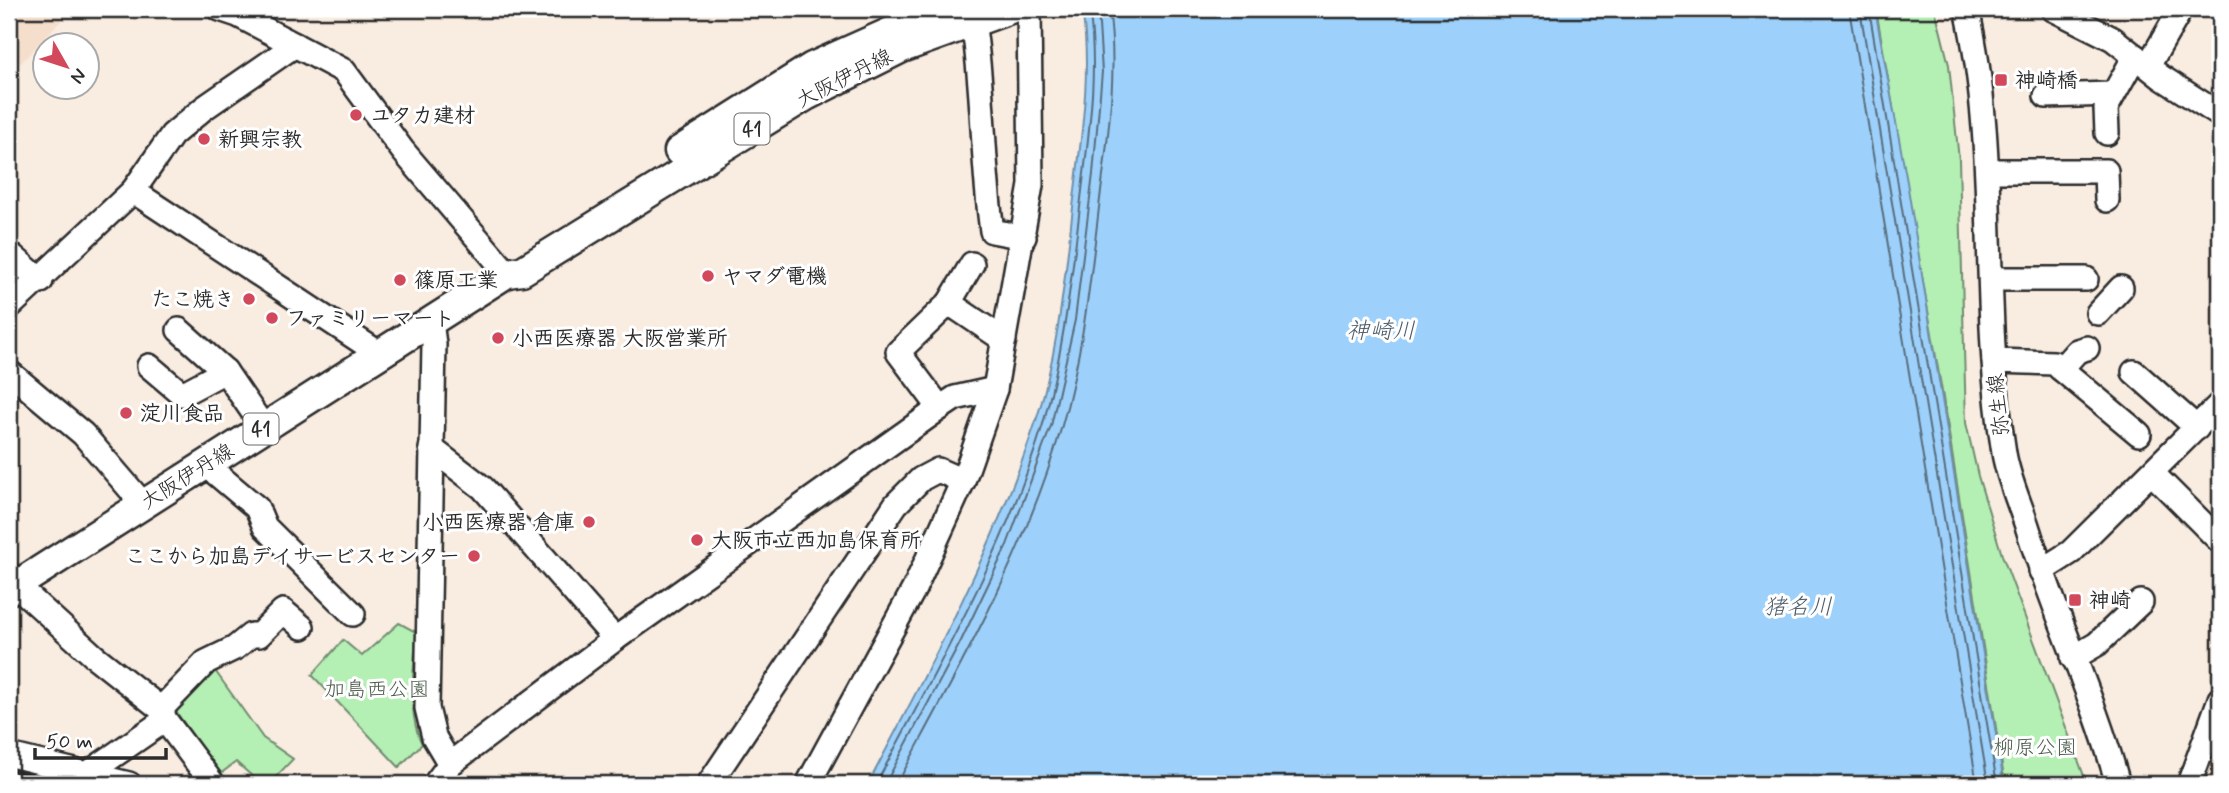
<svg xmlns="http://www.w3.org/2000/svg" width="2229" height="793" font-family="Mynerve,'Klee One',sans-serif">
<rect width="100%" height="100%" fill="#f9ece1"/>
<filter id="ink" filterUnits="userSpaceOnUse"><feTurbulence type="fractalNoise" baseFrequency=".0143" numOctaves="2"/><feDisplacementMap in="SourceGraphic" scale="14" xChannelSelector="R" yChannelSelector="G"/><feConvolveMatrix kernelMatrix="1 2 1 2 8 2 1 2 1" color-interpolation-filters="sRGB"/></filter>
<g filter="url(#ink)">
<g fill="#f5dfcc">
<path d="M 9,9 L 72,9 L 20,64 L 9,55 Z"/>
<path d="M 2220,718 L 2220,784 L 2198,784 Z"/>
</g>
<g fill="#b4efb4" stroke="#708d70" stroke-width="2">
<path d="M 1876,9 L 1935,9 L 1949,65 L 1959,160 L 1966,423 L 1978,476 L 2002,555 L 2087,784 L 2005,784 L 1945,409 Z"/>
<path d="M 399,623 L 416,632 C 415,667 406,713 422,744 L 399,767 L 312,675 L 343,640 L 362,656 Z"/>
<path d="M 211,665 L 263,738 L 293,759 L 269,784 L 261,784 L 236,762 L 220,774 L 172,706 Z"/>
</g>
<path fill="#9dd1fb" stroke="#6f8fa8" stroke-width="2" d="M 1082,9 L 1875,9 L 1907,182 L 2004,784 L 868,784 C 930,667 993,550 1035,424 C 1059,352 1065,274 1074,199 C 1081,137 1092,71 1082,9 Z"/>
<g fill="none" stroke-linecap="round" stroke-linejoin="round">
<g stroke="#596d7e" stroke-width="2">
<path d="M 1849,9 L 1977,784"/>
<path d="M 1860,9 L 1988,784"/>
<path d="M 1869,9 L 1997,784"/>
<path d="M 876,784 C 937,668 1005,551 1043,424 C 1064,351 1072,274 1081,199 C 1088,137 1099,71 1089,9"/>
<path d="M 885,784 L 960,643 L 1007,545 L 1051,426 L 1075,320 L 1093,174 L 1102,72 L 1098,9"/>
<path d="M 897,784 C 958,670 1025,554 1061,429 C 1083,354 1091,276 1100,199 C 1108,137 1118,71 1109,9"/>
</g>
<g stroke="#2b2b2b" stroke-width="28">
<g id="minor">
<path d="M 220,9 L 238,15 L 344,71 L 403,151 L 507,273"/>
<path d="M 1967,9 C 2000,155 1980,306 2004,453 C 2008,478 2020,504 2028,529 C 2055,615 2094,698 2118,784"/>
<path d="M 2053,9 L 2113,39 L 2161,77 L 2220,115"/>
<path d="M 973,21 C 984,91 982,161 992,231 L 1024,237"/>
<path d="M 2148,66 L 2181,9"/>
<path d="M 2046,96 L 2112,94"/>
<path d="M 2107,133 L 2106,108 L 2135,56"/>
<path d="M 1988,171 L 2106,171 L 2107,200"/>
<path d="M 133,191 L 172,135 L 204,108 L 295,45"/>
<path d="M 9,253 L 41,281"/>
<path d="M 1992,279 L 2086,279"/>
<path d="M 949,303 L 1004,340"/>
<path d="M 9,307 L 133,191 L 380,354"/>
<path d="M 2098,313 L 2121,288"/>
<path d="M 431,322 L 434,344 L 427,708 L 434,737 L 450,764"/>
<path d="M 179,330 L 225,371 L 264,428"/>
<path d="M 1994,361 L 2054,363 L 2139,434"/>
<path d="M 149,366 L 182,394 L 225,371"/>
<path d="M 2061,369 L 2077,351 L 2087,348"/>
<path d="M 9,372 L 83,434 L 143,504"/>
<path d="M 2134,372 L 2197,428"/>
<path d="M 940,408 L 898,352 L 949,303 L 972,264"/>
<path d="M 431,448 L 483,488 L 615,639"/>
<path d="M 206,465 L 257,508 L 265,527 L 353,614"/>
<path d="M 2152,473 L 2220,541"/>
<path d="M 2041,571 L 2071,552 L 2220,404"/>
<path d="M 9,574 L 16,585 L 94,656 L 161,709 L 165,720 L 213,784"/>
<path d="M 2073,658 L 2097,644 L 2141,602"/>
<path d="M 161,709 L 206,662 L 235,648 L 251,635 L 259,635 L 283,611 L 302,627"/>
<path d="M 9,755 L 129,784"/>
<path d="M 87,774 L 165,720"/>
<path d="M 435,784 L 450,764 L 615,639 L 940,408 L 955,398 L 995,389"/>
<path d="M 709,784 L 896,504 L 921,479 L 938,470 L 963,481"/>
<path d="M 808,784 L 914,589 L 963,481 L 995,389 L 1031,185 L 1029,9"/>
<path d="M 2189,784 L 2220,699"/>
</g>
</g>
<g stroke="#2b2b2b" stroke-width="33">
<g id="major">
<path d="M 679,151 L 812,67 L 915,21 L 952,9"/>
<path d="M 9,590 L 507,273 L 522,271 L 806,96 L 902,48 L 1010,9"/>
</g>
</g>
<use href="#minor" stroke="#fff" stroke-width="23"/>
<use href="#major" stroke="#fff" stroke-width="28"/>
<g stroke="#2b2b2b" stroke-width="5">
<path d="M 9,769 L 70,784"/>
<path d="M 9,780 L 27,784"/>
</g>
</g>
</g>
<g fill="#d1495b" stroke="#fff" stroke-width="2.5">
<rect x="1994" y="73" width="14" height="14" rx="3.5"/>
<circle cx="356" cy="115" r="7"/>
<circle cx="204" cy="139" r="7"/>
<circle cx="708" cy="276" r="7"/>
<circle cx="400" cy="280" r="7"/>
<circle cx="249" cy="299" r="7"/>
<circle cx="272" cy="318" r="7"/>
<circle cx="498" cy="338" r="7"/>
<circle cx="126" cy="413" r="7"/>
<circle cx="589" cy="522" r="7"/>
<circle cx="697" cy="540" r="7"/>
<circle cx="474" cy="556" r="7"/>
<rect x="2068" y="593" width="14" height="14" rx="3.5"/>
</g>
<g text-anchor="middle" stroke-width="6" stroke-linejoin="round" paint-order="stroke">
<g fill="#fff" stroke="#6b6b6b" stroke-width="2">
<rect x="734.5" y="113.5" width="35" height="31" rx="5"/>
<rect x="243.5" y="413.5" width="35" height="31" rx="5"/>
</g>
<g font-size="19" font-weight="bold" fill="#2b2b2b">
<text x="752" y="136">41</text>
<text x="261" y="436">41</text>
</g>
<g font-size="21" fill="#2b2b2b" stroke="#fff">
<text transform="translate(844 78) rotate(-27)" y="7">大阪伊丹線</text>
<text transform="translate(1998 405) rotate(-96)" y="7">弥生線</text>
<text transform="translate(187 476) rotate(-32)" y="7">大阪伊丹線</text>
</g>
<g font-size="21" font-weight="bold" fill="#2b2b2b" stroke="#fff" text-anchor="start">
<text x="2015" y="87">神崎橋</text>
<text x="370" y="122">ユタカ建材</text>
<text x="218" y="146">新興宗教</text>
<text x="722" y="283">ヤマダ電機</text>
<text x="414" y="287">篠原工業</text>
<text x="235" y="306" text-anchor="end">たこ焼き</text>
<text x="286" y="325">ファミリーマート</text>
<text x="512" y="345">小西医療器 大阪営業所</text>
<text x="140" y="420">淀川食品</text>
<text x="575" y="529" text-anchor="end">小西医療器 倉庫</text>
<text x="711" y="547">大阪市立西加島保育所</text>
<text x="460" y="563" text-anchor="end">ここから加島デイサービスセンター</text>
<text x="2089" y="607">神崎</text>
</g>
<g font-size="21" fill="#4d5c4d" stroke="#fff">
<text x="377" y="696">加島西公園</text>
<text x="2035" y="754">柳原公園</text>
</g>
<g font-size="23" font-style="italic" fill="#4d5d69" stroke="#fff">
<text x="1381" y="338">神崎川</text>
<text x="1798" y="614">猪名川</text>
</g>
</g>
<rect width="2229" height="793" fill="none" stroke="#fff" stroke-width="35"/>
<rect x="18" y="18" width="2194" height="758" fill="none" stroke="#2b2b2b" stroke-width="2.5" filter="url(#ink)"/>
<g transform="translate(66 66) rotate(129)"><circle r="33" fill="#ffffff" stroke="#aaaaaa" stroke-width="2"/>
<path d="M0-5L12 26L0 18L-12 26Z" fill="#d1495b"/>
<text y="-10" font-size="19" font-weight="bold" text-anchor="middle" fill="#2b2b2b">N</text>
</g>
<path d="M35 748v10h131v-10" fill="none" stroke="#2b2b2b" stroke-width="3.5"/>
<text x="46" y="748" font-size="21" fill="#2b2b2b" stroke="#ffffff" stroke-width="5" paint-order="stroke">50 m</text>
</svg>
